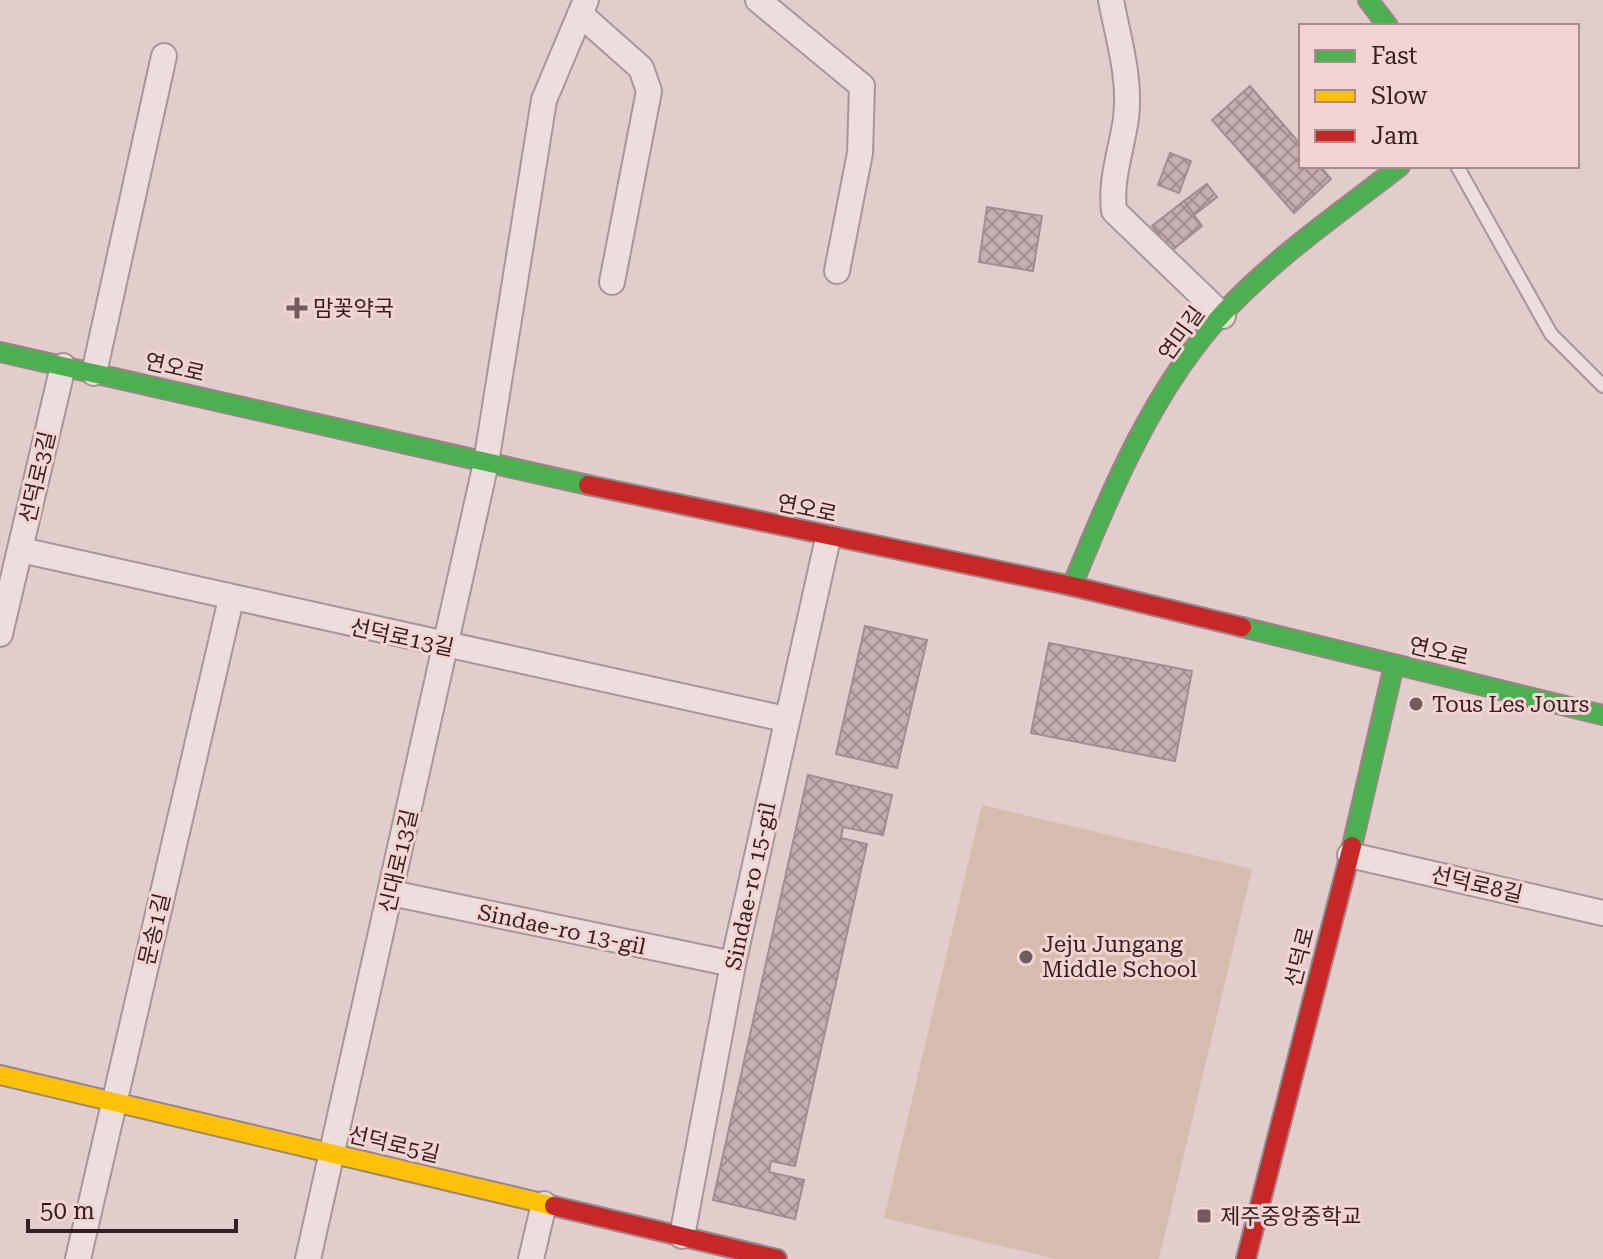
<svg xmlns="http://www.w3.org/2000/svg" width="1603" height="1259" font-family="'Roboto Serif','Noto Sans KR',serif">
<defs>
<pattern id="building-cross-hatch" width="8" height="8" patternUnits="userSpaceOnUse" patternTransform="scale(2)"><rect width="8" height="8" fill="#c6adb0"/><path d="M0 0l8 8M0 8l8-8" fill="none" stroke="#a28c8f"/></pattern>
</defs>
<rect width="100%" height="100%" fill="#e3cdcc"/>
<path fill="#d5bcaf" d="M 982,805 L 1252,869 L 1159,1259 L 1056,1259 L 884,1218 Z"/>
<g fill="url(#building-cross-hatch)" stroke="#a38c8f" stroke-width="2">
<path d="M 1250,86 L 1301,145 L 1301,166 L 1320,166 L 1331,179 L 1294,213 L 1212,120 Z"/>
<path d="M 1170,153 L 1191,161 L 1179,193 L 1158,185 Z"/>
<path d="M 1207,184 L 1217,197 L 1194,215 L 1184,201 Z"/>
<path d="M 1184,201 L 1202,226 L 1171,251 L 1152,226 Z"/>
<path d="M 987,207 L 1042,216 L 1033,271 L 979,262 Z"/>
<path d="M 865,626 L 927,640 L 897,768 L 836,754 Z"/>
<path d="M 1049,643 L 1192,671 L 1175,761 L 1031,733 Z"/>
<path d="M 808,775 L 892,795 L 883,835 L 843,827 L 841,838 L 867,844 L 795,1166 L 771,1161 L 769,1172 L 804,1180 L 795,1219 L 713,1200 Z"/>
</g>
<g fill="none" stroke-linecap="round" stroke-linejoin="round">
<g stroke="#a89696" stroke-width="16">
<path id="lane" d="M 1457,166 L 1551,334 L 1603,386"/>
</g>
<g stroke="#a89696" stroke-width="28">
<g id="street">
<path d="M 758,0 L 862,86 L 860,153 L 837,271"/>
<path d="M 1111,0 C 1118,38 1131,78 1126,118 C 1122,149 1110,179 1114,211 L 1223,316"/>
<path d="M 580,14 L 641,68 L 649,91 L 612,282"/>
<path d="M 94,373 L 164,56"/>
<path d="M 21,550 L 785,719"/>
<path d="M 0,634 L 63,366"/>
<path d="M 1350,855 L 1603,913"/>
<path d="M 391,893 L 733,964"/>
<path d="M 682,1236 L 733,964 L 828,538"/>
<path d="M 78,1259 L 231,599"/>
<path d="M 308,1259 L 486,463 L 544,100 L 586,0"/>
<path d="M 531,1259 L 544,1204"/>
</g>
</g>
<g stroke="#988686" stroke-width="22">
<g id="fast">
<path d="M 1368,0 L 1388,26"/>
<path d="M 0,352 L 588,485"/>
<path d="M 1072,586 C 1111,491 1154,386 1226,310 C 1278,255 1341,212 1400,166"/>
<path d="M 1242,627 L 1603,715"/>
<path d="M 1352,846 L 1394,665"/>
</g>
</g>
<g stroke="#988686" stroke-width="22">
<path id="slow" d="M 0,1075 L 554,1206"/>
</g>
<g stroke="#988686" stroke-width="22">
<g id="jam">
<path d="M 588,485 L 1072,586 L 1242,627"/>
<path d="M 554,1206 L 777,1259"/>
<path d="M 1246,1259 L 1352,846"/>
</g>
</g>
<use href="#lane" stroke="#ebdedd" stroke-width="12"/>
<use href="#street" stroke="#ebdedd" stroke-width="24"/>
<use href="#fast" stroke="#4caf50" stroke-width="18"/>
<use href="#slow" stroke="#ffc107" stroke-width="18"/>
<use href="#jam" stroke="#c62828" stroke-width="18"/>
</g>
<g fill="#725b5e" stroke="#f3d4d2" stroke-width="3">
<path d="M293 296h8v8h8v8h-8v8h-8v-8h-8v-8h8z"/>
<circle cx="1416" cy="704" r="8"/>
<circle cx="1026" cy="957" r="8"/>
<rect x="1196" y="1208" width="16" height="16" rx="4"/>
</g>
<g text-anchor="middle" stroke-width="6" stroke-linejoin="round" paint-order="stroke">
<g font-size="22" fill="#351e22" stroke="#f3d4d2" text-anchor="start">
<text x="313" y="316">맘꽃약국</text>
<text x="1432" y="712">Tous Les Jours</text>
<text x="1042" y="952">Jeju Jungang<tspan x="1042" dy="25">Middle School</tspan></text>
<text x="1220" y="1224">제주중앙중학교</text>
</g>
<g font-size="22" fill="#351e22" stroke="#f3d4d2">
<text transform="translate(1181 333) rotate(-54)" y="8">연미길</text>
<text transform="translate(175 367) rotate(13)" y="8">연오로</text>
<text transform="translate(37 477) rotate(-77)" y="8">선덕로3길</text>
<text transform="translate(807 508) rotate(12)" y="8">연오로</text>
<text transform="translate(402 637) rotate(12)" y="8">선덕로13길</text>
<text transform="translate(1439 651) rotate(13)" y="8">연오로</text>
<text transform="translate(398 861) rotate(-77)" y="8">신대로13길</text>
<text transform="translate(1477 884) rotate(13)" y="8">선덕로8길</text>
<text transform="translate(750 886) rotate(-78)" y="8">Sindae-ro 15-gil</text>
<text transform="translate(154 929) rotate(-77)" y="8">문송1길</text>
<text transform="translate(562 929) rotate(12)" y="8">Sindae-ro 13-gil</text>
<text transform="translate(1299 957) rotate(-76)" y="8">선덕로</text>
<text transform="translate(394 1144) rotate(13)" y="8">선덕로5길</text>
</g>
</g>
<rect x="1299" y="24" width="280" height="144" fill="#f3d4d2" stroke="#a78b8c" stroke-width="2"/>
<rect x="1315" y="50" width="40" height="12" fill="#4caf50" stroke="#a78b8c" stroke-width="2"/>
<text x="1371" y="64" font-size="24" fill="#351e22">Fast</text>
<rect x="1315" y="90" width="40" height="12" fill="#ffc107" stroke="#a78b8c" stroke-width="2"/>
<text x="1371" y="104" font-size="24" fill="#351e22">Slow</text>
<rect x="1315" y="130" width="40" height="12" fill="#c62828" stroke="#a78b8c" stroke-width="2"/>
<text x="1371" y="144" font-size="24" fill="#351e22">Jam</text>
<path d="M28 1219v12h208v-12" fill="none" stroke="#351e22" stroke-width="4"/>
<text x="40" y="1219" font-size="24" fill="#351e22" stroke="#f3d4d2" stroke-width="6" paint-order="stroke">50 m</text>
</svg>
